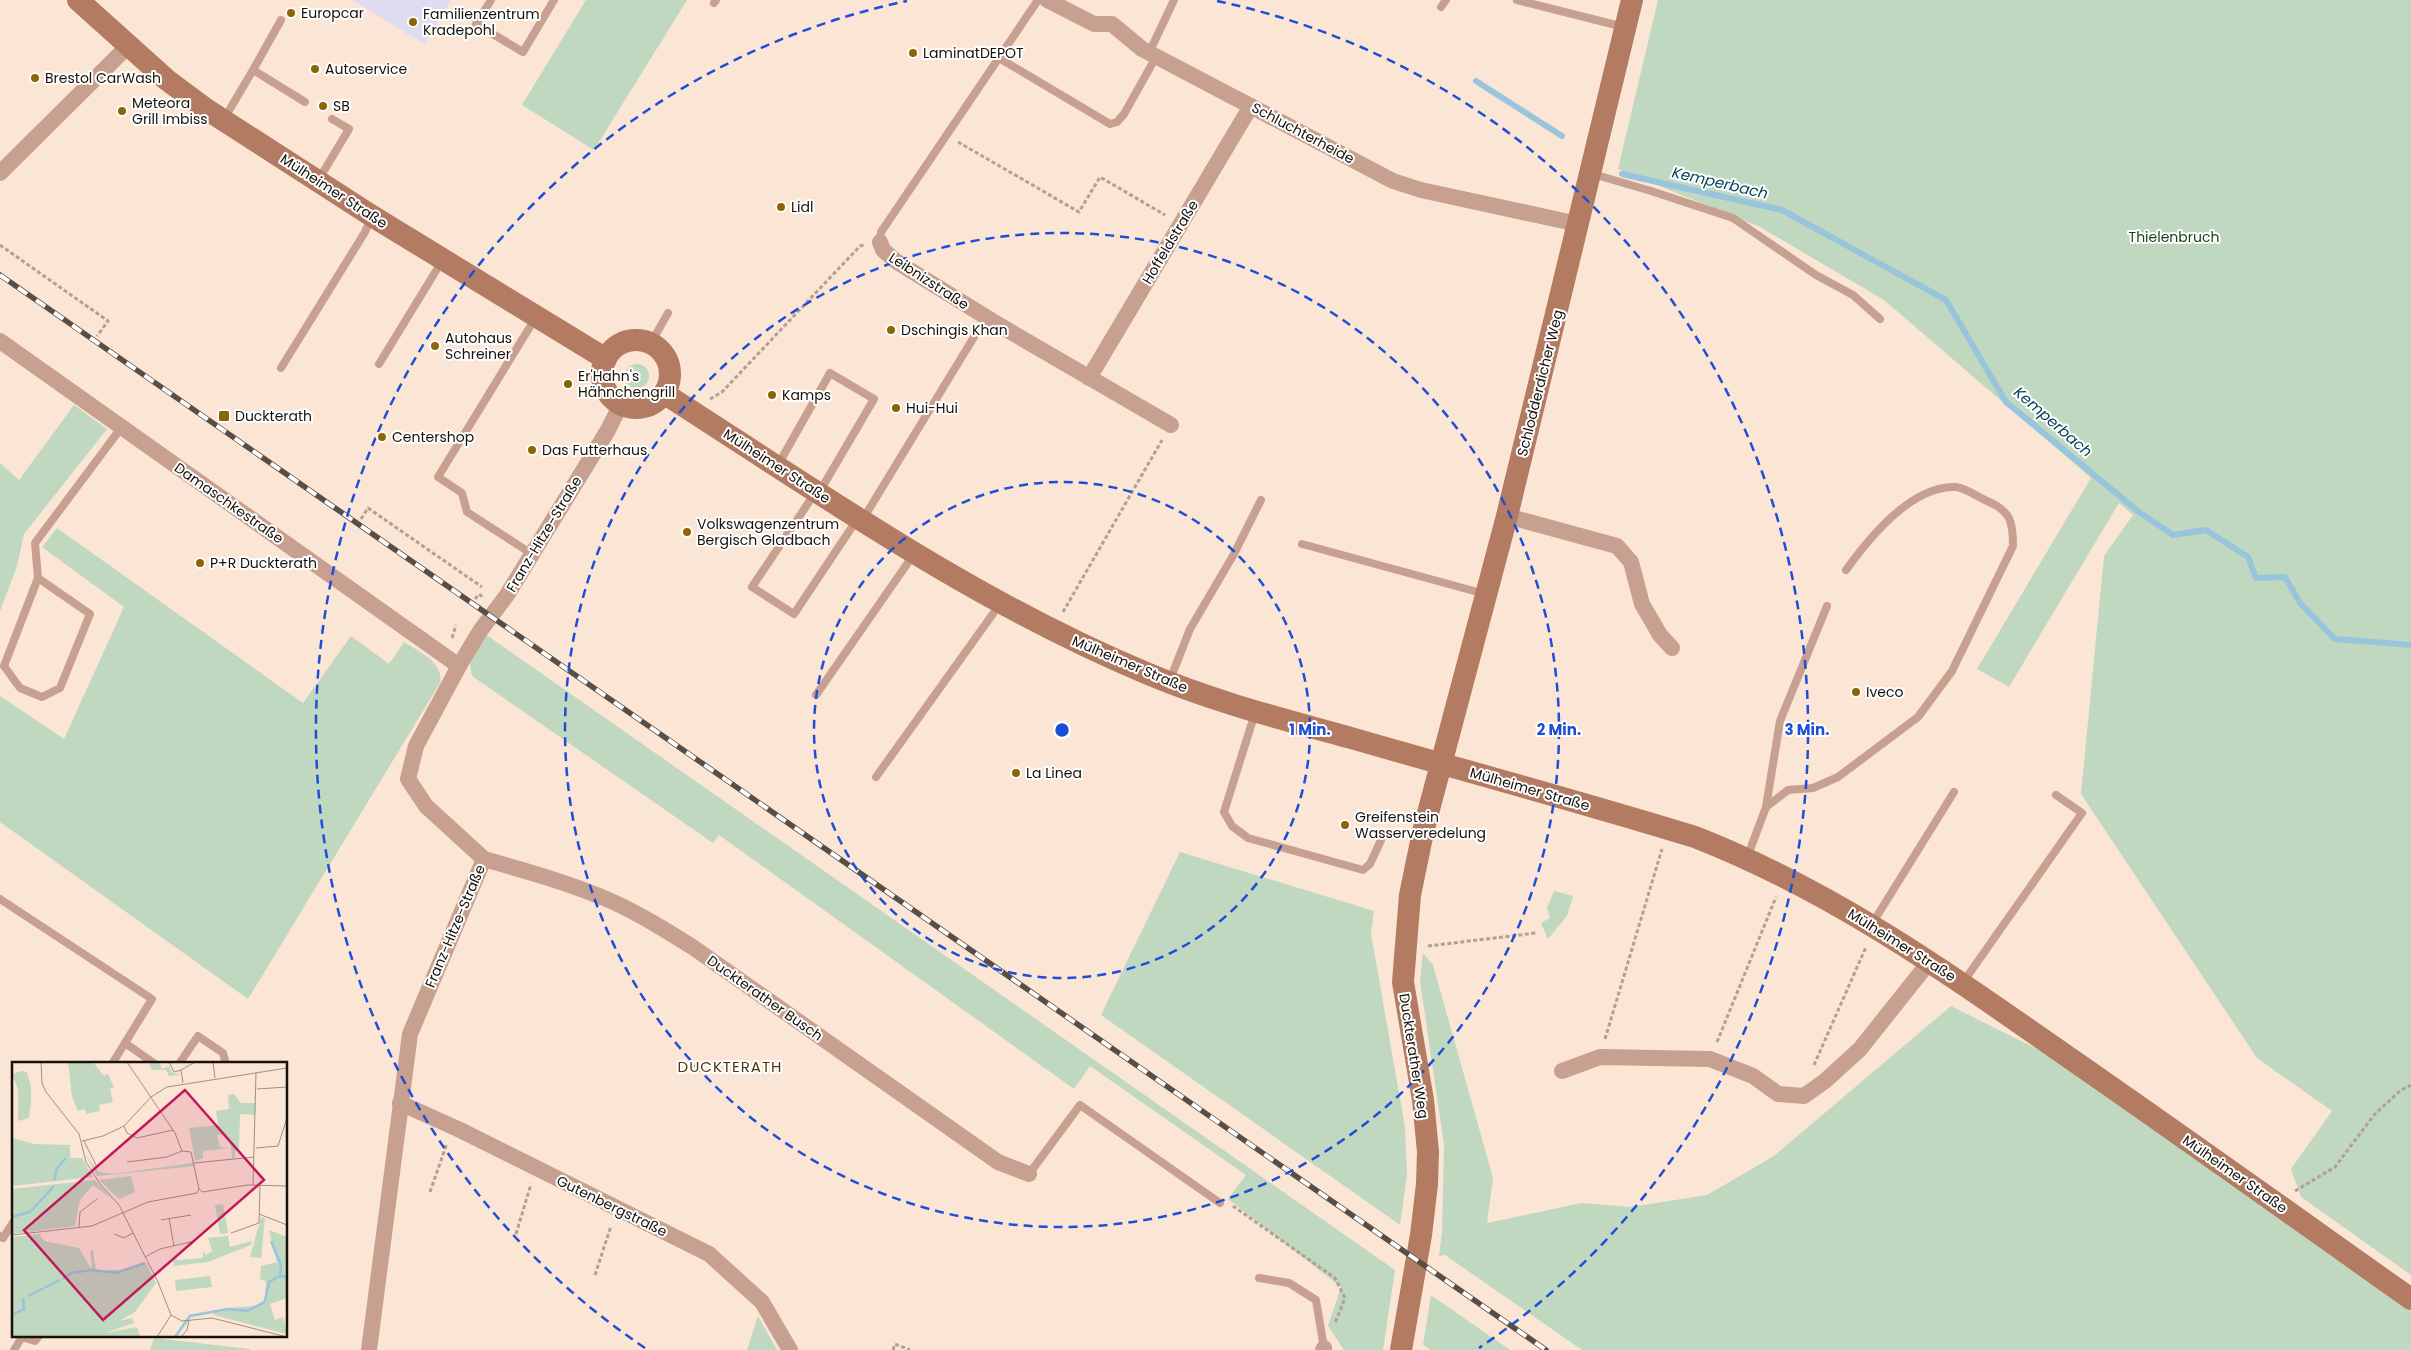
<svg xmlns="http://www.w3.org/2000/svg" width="2411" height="1350" font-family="Poppins,sans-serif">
<rect width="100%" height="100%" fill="#fbe5d5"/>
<path fill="#dfdcf2" d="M 352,0 L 451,0 L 424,44 Z"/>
<g fill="#c0d8bf">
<path d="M 586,0 L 687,0 L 594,150 L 522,105 Z"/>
<path d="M 1658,0 L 2411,0 L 2411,1275 L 2301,1197 L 2291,1169 L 2332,1111 L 2257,1058 L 2081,794 L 2104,556 L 2133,515 L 2119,503 L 2009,687 L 1977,669 L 2091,478 L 1884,300 L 1760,227 L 1618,169 Z"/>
<circle cx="637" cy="376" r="12"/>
<path d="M 74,405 L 107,429 L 24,534 L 17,566 L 0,611 L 0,463 L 19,480 Z"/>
<path d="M 57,528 L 303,703 L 351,636 L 389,664 L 404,642 C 419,652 444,662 440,683 L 248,999 L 0,822 L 0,696 L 64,739 L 124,607 L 42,547 Z"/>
<path d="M 485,634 L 1395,1270 L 1383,1350 L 1344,1350 L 1328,1326 L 1341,1287 L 1228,1199 L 1246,1175 L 1090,1066 L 1074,1089 L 719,835 L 713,843 L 472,676 L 470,663 Z"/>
<path d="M 1180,852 L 1374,911 L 1371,934 L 1405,1127 L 1407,1175 L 1400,1225 L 1101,1015 Z"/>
<path d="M 1554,891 L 1573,896 L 1567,916 L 1548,939 L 1541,923 L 1550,918 L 1547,908 Z"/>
<path d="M 1423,953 L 1433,965 L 1493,1178 L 1487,1223 L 1581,1203 L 1631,1207 L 1707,1195 L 1774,1156 L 1951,1006 L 2049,1055 L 2411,1311 L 2411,1350 L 1582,1350 L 1445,1255 L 1439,1256 L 1442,1232 L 1444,1145 L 1420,981 Z"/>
<path d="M 1431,1296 L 1435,1298 L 1510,1350 L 1431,1350 L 1423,1345 Z"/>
<path d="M 758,1316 L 777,1350 L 747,1350 Z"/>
<path d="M 154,1338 L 250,1349 L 250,1350 L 150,1350 Z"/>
</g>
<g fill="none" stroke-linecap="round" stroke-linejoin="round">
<g stroke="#98c5db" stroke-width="6">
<path d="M 1476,81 L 1562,136"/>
<path d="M 1622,174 L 1782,210 L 1946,300 L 2006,402 L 2139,512 L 2173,535 L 2206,530 L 2248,557 L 2256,578 L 2285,577 L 2300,603 L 2335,639 L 2411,645"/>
</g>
<g stroke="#b1a093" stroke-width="3" stroke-dasharray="4 2.5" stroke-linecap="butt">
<path d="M 958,142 L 1079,212 L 1100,177 L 1165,215"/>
<path d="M 0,245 L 108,321 L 97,336"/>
<path d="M 710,399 L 722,392 L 860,246 L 864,245"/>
<path d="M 361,519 L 368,508 L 482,587"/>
<path d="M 475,599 L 479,594 L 484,598"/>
<path d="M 1063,612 L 1162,440"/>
<path d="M 452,638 L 456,625"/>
<path d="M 1428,946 L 1536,933"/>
<path d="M 1605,1039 L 1662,849"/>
<path d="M 1717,1042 L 1776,897"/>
<path d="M 1814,1065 L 1866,947"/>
<path d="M 2295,1191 L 2335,1167 L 2374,1115 L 2401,1090 L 2411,1085"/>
<path d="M 430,1192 L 447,1143"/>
<path d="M 1233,1206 L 1335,1278 L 1345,1298 L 1335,1323"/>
<path d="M 516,1234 L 531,1184"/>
<path d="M 595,1275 L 611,1226"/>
<path d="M 893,1350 L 895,1344 L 910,1350"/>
</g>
<g stroke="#c7a08f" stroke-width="8">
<path d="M 491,0 L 476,24 L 523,52 L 554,0"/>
<path d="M 1517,0 L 1624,27"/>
<path d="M 714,3 L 716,0"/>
<path d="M 1441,7 L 1446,0"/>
<path d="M 1149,53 L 1174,0"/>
<path d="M 999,58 L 1110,124 L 1117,122 L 1124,114 L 1156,57"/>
<path d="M 253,70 L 281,20"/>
<path d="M 224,119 L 253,70 L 305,102"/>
<path d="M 1593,174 L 1651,191 L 1733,218 L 1816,275 L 1853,295 L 1880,319"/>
<path d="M 319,179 L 349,129 L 332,119"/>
<path d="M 880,242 L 881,232 L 1038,0"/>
<path d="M 651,343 L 668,313"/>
<path d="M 379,364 L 442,261"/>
<path d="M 281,368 L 365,232 L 371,218"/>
<path d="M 778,465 L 830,373 L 874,399 L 820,491"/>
<path d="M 815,493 L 752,587 L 794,614 L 856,521"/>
<path d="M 863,519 L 974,337"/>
<path d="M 1302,544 L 1485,594"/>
<path d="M 532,554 L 467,512 L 462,493 L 438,477 L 536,317"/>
<path d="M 38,578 L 90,614 L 60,688 L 42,697 L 20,688 L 4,666 L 38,578 L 35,543 L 121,428"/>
<path d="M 1170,680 L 1190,629 L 1234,554 L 1261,500"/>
<path d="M 816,695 L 914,554"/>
<path d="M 1255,713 L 1224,812 L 1232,826 L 1248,838 L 1363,870 L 1370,864 L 1381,840"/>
<path d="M 876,777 L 1000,604"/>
<path d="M 1766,807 L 1780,721 L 1827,606"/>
<path d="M 1747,858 L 1766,807 L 1788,790 L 1813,788 L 1838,777 L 1918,717 L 1952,671 L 2013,546 C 2013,522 2011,511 1987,501 C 1978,497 1966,488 1956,487 C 1912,485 1869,538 1846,570"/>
<path d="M 0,899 L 152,999 L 112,1064"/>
<path d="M 1872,924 L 1954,792"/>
<path d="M 1964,981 L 2082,813 L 2056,795"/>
<path d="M 125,1043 L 155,1064"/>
<path d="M 179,1064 L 198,1036 L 223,1053 L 226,1064"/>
<path d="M 1029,1174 L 1080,1105 L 1220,1203"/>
<path d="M 0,1236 L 3,1238 L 14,1221"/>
<path d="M 1259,1278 L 1289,1283 L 1316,1300 L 1324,1348"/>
<path d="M 14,1350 L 22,1337 L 35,1341 L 39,1336"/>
</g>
<g stroke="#c7a08f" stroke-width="16">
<path d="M 1047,0 L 1094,24 L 1112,24 L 1142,49 L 1393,181 L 1421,190 L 1578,224"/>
<path d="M 0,173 L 128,46"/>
<path d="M 880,242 L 883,250 L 897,262 L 999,325 L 1171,425"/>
<path d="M 0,341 L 459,666"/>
<path d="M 1089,378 L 1251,106"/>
<path d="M 1507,516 L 1617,546 L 1631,562 L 1642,604 L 1660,635 L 1672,648"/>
<path d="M 484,859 C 526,871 570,883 611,901 C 640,914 667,931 694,948 L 998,1162 L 1029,1174"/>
<path d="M 1562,1071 L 1600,1057 L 1710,1059 L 1753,1076 L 1778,1094 L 1804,1096 L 1825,1081 L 1860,1049 L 1930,961"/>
<path d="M 400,1103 L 458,1129 L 709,1254 L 762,1302 L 790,1350"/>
<path d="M 369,1350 L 410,1034 L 484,859 L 426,806 L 408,779 L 416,746 L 459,666 L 480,631 L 507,595 L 608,430 L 621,404"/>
<path d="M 1323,1350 L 1324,1348"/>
</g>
<g stroke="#b37b62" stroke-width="22">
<path d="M 78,0 L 167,80 L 206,109 L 372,216 L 606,359"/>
<circle cx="636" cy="374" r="34"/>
<path d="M 665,394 C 821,494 974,601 1146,673 C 1212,701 1282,719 1351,738 C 1466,771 1581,802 1695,837 C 1835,892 1949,974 2071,1059 C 2185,1138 2298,1219 2411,1299"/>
<path d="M 1401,1350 L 1421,1235 L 1427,1184 L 1428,1152 L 1423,1100 L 1403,982 L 1410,895 L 1423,832 L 1507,516 L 1632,0"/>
</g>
<g stroke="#594e45" stroke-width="5.5">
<path id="rail" d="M 0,275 L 1546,1350"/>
</g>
<use href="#rail" stroke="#fff" stroke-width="4" stroke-dasharray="11" stroke-linecap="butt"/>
</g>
<g fill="none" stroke="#1d4ed8" stroke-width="2.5" stroke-dasharray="9 6">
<circle cx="1062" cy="730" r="248"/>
<circle cx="1062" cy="730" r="497"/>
<path d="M645 1348A745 745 0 0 1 907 1M1217 1A745 745 0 0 1 1479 1348"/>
</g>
<g fill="#8d6407" stroke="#fff" stroke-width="2">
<circle cx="291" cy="13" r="5"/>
<circle cx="413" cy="22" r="5"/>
<circle cx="913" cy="53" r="5"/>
<circle cx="315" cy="69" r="5"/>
<circle cx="35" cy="78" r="5"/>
<circle cx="323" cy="106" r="5"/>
<circle cx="122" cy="111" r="5"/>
<circle cx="781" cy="207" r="5"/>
<circle cx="891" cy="330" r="5"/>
<circle cx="435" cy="346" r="5"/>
<circle cx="568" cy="384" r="5"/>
<circle cx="772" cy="395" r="5"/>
<circle cx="896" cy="408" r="5"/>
<rect x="218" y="410" width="12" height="12" rx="2.5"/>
<circle cx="382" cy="437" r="5"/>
<circle cx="532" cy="450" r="5"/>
<circle cx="687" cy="532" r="5"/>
<circle cx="200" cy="563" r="5"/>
<circle cx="1856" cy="692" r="5"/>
<circle cx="1016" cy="773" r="5"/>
<circle cx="1345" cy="825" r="5"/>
</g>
<g text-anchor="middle" stroke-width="4" stroke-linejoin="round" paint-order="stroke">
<g font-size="14" fill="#18110b" stroke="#fff" text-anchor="start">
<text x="301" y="18">Europcar</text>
<text x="423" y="19">Familienzentrum<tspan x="423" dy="16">Kradepohl</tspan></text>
<text x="923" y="58">LaminatDEPOT</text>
<text x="325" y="74">Autoservice</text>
<text x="45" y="83">Brestol CarWash</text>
<text x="132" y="108">Meteora<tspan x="132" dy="16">Grill Imbiss</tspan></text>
<text x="333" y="111">SB</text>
<text x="791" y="212">Lidl</text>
<text x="901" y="335">Dschingis Khan</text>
<text x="445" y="343">Autohaus<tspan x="445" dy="16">Schreiner</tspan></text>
<text x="578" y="381">Er'Hahn's<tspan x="578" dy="16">Hähnchengrill</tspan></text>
<text x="782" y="400">Kamps</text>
<text x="906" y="413">Hui-Hui</text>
<text x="235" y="421">Duckterath</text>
<text x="392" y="442">Centershop</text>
<text x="542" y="455">Das Futterhaus</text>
<text x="697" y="529">Volkswagenzentrum<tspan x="697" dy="16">Bergisch Gladbach</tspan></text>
<text x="210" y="568">P+R Duckterath</text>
<text x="1866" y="697">Iveco</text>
<text x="1026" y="778">La Linea</text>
<text x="1355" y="822">Greifenstein<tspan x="1355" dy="16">Wasserveredelung</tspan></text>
</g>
<g font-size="14" fill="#18110b" stroke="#fff">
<text transform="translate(1303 133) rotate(28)" y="5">Schluchterheide</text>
<text transform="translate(334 191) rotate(33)" y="5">Mülheimer Straße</text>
<text transform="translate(1170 242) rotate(-59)" y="5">Hoffeldstraße</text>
<text transform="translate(929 281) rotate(33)" y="5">Leibnizstraße</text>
<text transform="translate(1540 383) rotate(-76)" y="5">Schlodderdicher Weg</text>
<text transform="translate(777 466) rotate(33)" y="5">Mülheimer Straße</text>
<text transform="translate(229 503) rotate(35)" y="5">Damaschkestraße</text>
<text transform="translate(544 534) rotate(-59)" y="5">Franz-Hitze-Straße</text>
<text transform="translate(1130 664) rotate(23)" y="5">Mülheimer Straße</text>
<text transform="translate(1530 789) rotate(16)" y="5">Mülheimer Straße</text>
<text transform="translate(455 926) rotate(-67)" y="5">Franz-Hitze-Straße</text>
<text transform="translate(1902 945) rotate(32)" y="5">Mülheimer Straße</text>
<text transform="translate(765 998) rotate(35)" y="5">Duckterather Busch</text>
<text transform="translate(1414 1056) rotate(81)" y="5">Duckterather Weg</text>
<text transform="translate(2235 1174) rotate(35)" y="5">Mülheimer Straße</text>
<text transform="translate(612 1206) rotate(26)" y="5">Gutenbergstraße</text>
</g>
<g font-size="14" fill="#184419" stroke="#fff">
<text x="2174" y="242">Thielenbruch</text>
</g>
<g font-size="15" font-style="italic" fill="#06445b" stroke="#fff">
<text transform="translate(1720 183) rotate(13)" y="5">Kemperbach</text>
<text transform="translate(2053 422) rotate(41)" y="5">Kemperbach</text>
</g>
<g font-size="15" letter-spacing="1" fill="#4b3711" stroke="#fff">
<text x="730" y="1072">DUCKTERATH</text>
</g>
</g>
<g transform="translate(12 1062)">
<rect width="275" height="275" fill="#fbe5d5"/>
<path d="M 56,0 L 81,0 L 92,14 L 96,12 L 102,25 L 98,27 L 101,40 L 87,43 L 88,49 L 74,52 L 73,47 L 66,49 L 60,35 ZM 147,0 L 150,7 L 157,4 L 160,10 L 168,13 L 157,14 L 154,8 L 140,8 L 137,2 ZM 10,9 L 15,10 L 19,24 L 19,40 L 17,56 L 6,59 L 6,27 L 0,12 ZM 222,32 L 229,41 L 244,41 L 243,53 L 228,52 L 227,87 L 223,88 L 223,96 L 220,96 L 219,84 L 213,72 L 205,73 L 208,85 L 217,86 L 191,89 L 191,96 L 183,99 L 177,66 L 206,63 L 204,49 L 217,47 L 216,33 ZM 0,76 L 22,82 L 58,83 L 58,96 L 70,96 L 81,115 L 0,124 ZM 73,92 L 87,110 L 101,112 L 181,101 L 183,104 L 85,114 ZM 119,114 L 123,130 L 107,137 L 87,118 ZM 83,118 L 100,137 L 81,123 L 68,138 L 63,164 L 0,172 L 0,127 ZM 211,142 L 216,171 L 208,172 L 203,143 ZM 249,155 L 253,156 L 249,196 L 238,195 ZM 257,168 L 275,175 L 275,236 L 258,242 L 263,258 L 271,255 L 275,272 L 202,253 L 202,249 L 216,246 L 244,244 L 253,237 L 254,219 L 248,217 L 249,204 L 265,200 ZM 28,172 L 32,179 L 67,186 L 80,208 L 78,189 L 81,188 L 84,208 L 108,208 L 134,201 L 144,221 L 123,250 L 107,259 L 120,256 L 122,261 L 93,271 L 125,265 L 128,275 L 0,275 L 0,175 ZM 216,174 L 218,185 L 240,179 L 239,183 L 196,200 L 162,204 L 161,196 L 167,198 L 191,196 L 191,189 L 194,193 L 200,189 L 196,176 ZM 198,214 L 200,225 L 164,229 L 163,218 Z" fill="#c0d8bf"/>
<path fill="none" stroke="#98c5db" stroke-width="2.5" d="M 42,118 L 45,106 L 54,96M 0,155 L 18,150 L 42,124M 259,179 L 269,203 L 268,213M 51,217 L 59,211 L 79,208 L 104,211 L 133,201M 16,234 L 48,218M 253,239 L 257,220 L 268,214 L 275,215M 0,253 L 12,247 L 11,236M 163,275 L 178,254 L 216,247 L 235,249 L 253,240"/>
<path fill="none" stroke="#a09084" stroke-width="1" d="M 29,0 L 30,21 L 34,30 L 67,72 L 74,100 L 88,122 L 107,143 L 146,220 L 159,253 L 170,259 L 200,256 L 275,275M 115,0 L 163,71 L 170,89 L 179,90 L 187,127M 157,0 L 162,10 L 169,8M 201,0 L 203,16M 171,21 L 169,8 L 183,0M 245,27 L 275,25M 112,64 L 115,71 L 125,76 L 161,68M 70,79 L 91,74 L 112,64 L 139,35 L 155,25 L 275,6M 72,79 L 85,105M 244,86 L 266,84 L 275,56M 115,100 L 155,95 L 170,89M 182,101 L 242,95M 241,123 L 244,10M 247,152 L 275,163M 157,156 L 162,184M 149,158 L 179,153M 67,165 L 68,150 L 85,137M 219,171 L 247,161 L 248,123M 102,172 L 112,176 L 121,171M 0,173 L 80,164 L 136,140 L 185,131 L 187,127 L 190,130 L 236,123 L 275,124M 133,195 L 148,187 L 183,179M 145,275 L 159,253M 169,275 L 175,268 L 177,258"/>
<path fill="#c2185b" fill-opacity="0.15" stroke="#c2185b" stroke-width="2.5" d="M 173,28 L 252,118 L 91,258 L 12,168 Z"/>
<rect width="275" height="275" fill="none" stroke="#18110b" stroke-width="2.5"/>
</g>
<circle cx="1062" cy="730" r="8" fill="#1d4ed8" stroke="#fff" stroke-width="2.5"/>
<g font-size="15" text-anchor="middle" font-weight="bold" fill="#1d4ed8" stroke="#fff" stroke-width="4" stroke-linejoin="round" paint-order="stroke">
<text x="1310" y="735">1 Min.</text>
<text x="1559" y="735">2 Min.</text>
<text x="1807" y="735">3 Min.</text>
</g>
</svg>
